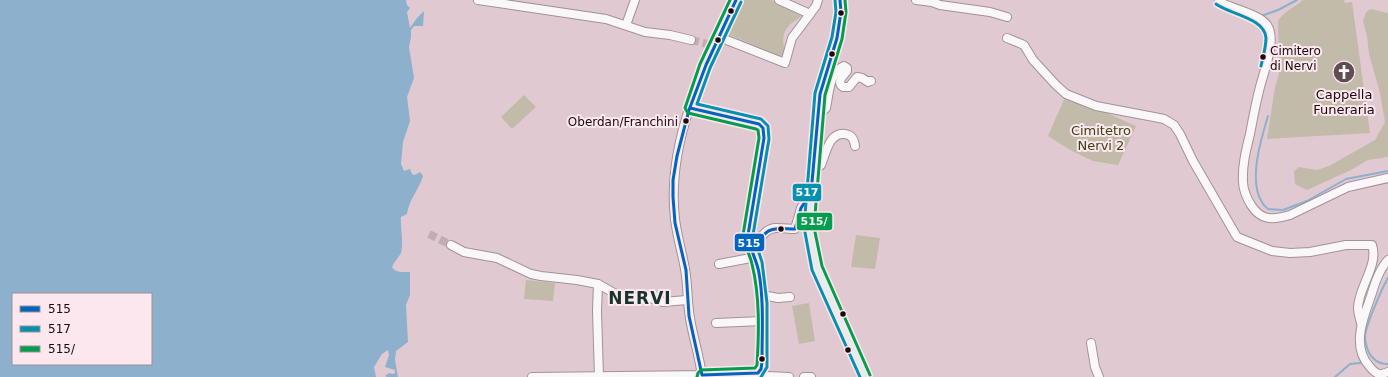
<svg xmlns="http://www.w3.org/2000/svg" width="1388" height="377" font-family="'DejaVu Sans',sans-serif">
<rect width="100%" height="100%" fill="#e1c9d2"/>
<g fill="#c2bba9">
<path d="M 740,0 L 771,0 L 802,14 C 800,19 797,19 793,22 C 781,31 782,43 786,55 L 785,58 L 725,33 Z"/>
<path d="M 1303,0 L 1344,0 L 1345,3 L 1352,2 L 1370,133 L 1267,139 L 1275,87 L 1279,74 L 1278,21 C 1284,11 1294,8 1303,0 Z"/>
<path d="M 1371,9 L 1388,13 L 1388,157 L 1368,160 L 1351,170 L 1307,190 L 1295,184 L 1294,171 L 1299,167 L 1317,170 L 1329,166 L 1375,140 L 1385,122 L 1380,93 L 1369,54 L 1367,36 L 1363,21 L 1366,12 Z"/>
<path d="M 524,95 L 536,107 L 512,129 L 501,117 Z"/>
<path d="M 1066,95 L 1136,126 L 1118,165 L 1093,161 L 1072,151 L 1048,136 Z"/>
<path d="M 856,235 L 880,238 L 875,269 L 851,267 Z"/>
<path d="M 526,280 L 555,283 L 553,301 L 524,299 Z"/>
<path d="M 809,303 L 815,341 L 799,344 L 792,306 Z"/>
</g>
<path fill="#8db0cd" fill-rule="evenodd" d="M 0,0 L 406,0 L 407,5 L 410,8 L 407,12 L 410,28 L 417,18 L 424,11 L 423,26 L 414,26 L 411,30 L 411,37 L 409,47 L 414,78 L 407,97 L 410,121 L 403,142 L 401,164 L 404,171 L 410,169 L 412,174 L 415,175 L 420,172 L 423,176 C 419,190 409,199 407,214 L 401,217 C 400,228 404,241 401,253 C 399,257 394,262 392,267 C 395,273 404,272 410,272 L 410,295 L 406,305 L 408,342 L 396,351 L 395,360 L 398,377 L 387,377 L 385,376 L 389,373 L 393,374 L 395,373 L 395,370 L 385,367 L 389,355 L 388,350 L 382,354 L 374,367 L 376,377 L 0,377 ZM 13,294 L 151,294 L 151,364 L 13,364 Z"/>
<g fill="none" stroke-linecap="round" stroke-linejoin="round">
<g stroke="#8db0cd" stroke-width="2">
<path d="M 1261,16 L 1278,10 L 1297,0"/>
<path d="M 1268,116 C 1261,139 1248,181 1262,202 C 1263,205 1266,207 1268,209 L 1283,210 L 1307,201 L 1346,179 L 1388,171"/>
<path d="M 1388,278 C 1382,288 1366,325 1365,336 C 1365,344 1368,354 1374,359 C 1378,363 1382,364 1388,364"/>
<path d="M 1335,377 L 1350,364 L 1360,363 L 1362,361"/>
</g>
<g stroke="#c3acb5" stroke-width="8" stroke-dasharray="8 4" stroke-linecap="butt">
<path d="M 691,40 L 707,44"/>
<path d="M 429,234 L 451,245"/>
</g>
<g stroke="#a39198" stroke-width="10">
<g id="minor">
<path d="M 478,0 L 606,19 L 645,32 L 670,35 L 691,40"/>
<path d="M 916,0 L 932,2 L 940,5 L 990,12 L 1007,17"/>
<path d="M 1219,0 L 1224,4 C 1235,9 1260,15 1267,25 C 1277,39 1264,71 1260,87 C 1256,102 1253,118 1250,134 C 1246,150 1242,166 1243,182 C 1243,189 1247,199 1251,205 C 1261,221 1273,220 1290,215 L 1348,187 L 1388,178"/>
<path d="M 810,14 L 816,6 L 818,0"/>
<path d="M 626,25 L 635,0"/>
<path d="M 719,37 L 785,63 L 792,38 L 810,14 L 779,0"/>
<path d="M 1007,38 L 1024,45 L 1033,60 L 1056,85 L 1066,94 L 1096,106 L 1154,117 L 1164,119 L 1174,125 L 1180,134 L 1193,161 L 1237,237 L 1272,251 L 1290,253 L 1310,252 L 1346,245 L 1372,245 C 1379,265 1358,288 1358,308 C 1358,313 1360,319 1361,323"/>
<path d="M 690,108 L 759,124 L 763,128 L 764,138 L 748,235 C 748,246 756,255 758,266 C 764,298 762,330 762,362 L 761,369 L 757,377"/>
<path d="M 818,109 L 824,110 L 826,108 C 829,95 829,71 844,66 L 847,68 L 847,71 C 843,76 836,82 843,87 L 849,87 L 857,77 L 862,78 L 868,82 L 869,81 L 871,81"/>
<path d="M 813,167 L 818,167 L 821,165 C 826,153 829,132 845,134 C 852,135 854,139 855,146"/>
<path d="M 451,245 L 464,252 L 497,258 L 531,274 L 541,276 L 577,280 L 598,284 L 623,298 L 650,298 L 663,302 L 687,300"/>
<path d="M 753,251 C 760,240 764,227 778,228 C 784,228 789,229 795,229 L 801,208 L 811,193"/>
<path d="M 1388,260 C 1379,270 1375,283 1371,296 C 1363,318 1351,347 1370,367 C 1376,374 1379,376 1388,372"/>
<path d="M 719,264 L 756,257"/>
<path d="M 598,284 L 597,311 L 599,377"/>
<path d="M 762,295 L 778,298 L 790,297"/>
<path d="M 716,323 L 762,321"/>
<path d="M 1091,343 L 1095,367 L 1099,377"/>
<path d="M 532,377 L 705,375 L 758,373 L 768,376 L 789,377"/>
<path d="M 702,377 C 700,357 693,338 690,318 C 687,302 688,285 685,269 C 682,252 677,236 675,219 C 666,142 704,67 736,0"/>
<path d="M 804,377 L 811,377"/>
</g>
</g>
<g stroke="#b9aeb2" stroke-width="12">
<path id="major" d="M 840,0 L 841,12 L 837,38 L 820,94 L 809,227 L 811,241 L 817,268 L 865,377"/>
</g>
<use href="#minor" stroke="#faf7f8" stroke-width="8"/>
<use href="#major" stroke="#e6eceb" stroke-width="10"/>
<g stroke="#fde7ee" stroke-width="6">
<g id="bus-1">
<path d="M 690,108 L 759,124 L 763,128 L 764,138 L 748,235 C 749,248 757,260 759,273 C 764,302 762,332 762,362 L 761,369 L 758,373 L 702,375 L 689,316 L 686,270 L 675,223 L 673,197 L 673,180 L 677,156 L 689,110 L 706,65 L 736,0"/>
<path d="M 753,251 C 768,227 767,228 795,229 L 801,208 L 811,193 L 820,94 L 837,38 L 841,12 L 840,0"/>
</g>
</g>
<g stroke="#fde7ee" stroke-width="6">
<g id="bus-2">
<path d="M 835,0 L 836,12 L 832,37 L 815,93 L 804,227 L 812,270 L 860,377"/>
<path d="M 741,2 L 710,68 L 697,104 L 761,119 L 768,126 L 769,139 L 753,235 L 762,262 L 767,303 L 767,367 L 761,377"/>
<path d="M 1216,4 C 1229,14 1265,18 1266,38 C 1266,47 1263,57 1261,66"/>
</g>
</g>
<g stroke="#fde7ee" stroke-width="6">
<g id="bus-3">
<path d="M 845,0 L 846,12 L 842,39 L 825,95 L 814,227 L 822,266 L 870,375"/>
<path d="M 697,377 L 698,373 L 701,370 L 755,368 L 757,365 C 759,332 760,297 752,264 C 750,254 744,246 743,235 L 759,138 L 758,130 L 756,129 L 688,113 L 685,108 L 700,64 L 730,0"/>
</g>
</g>
<use href="#bus-1" stroke="#0065bd" stroke-width="3"/>
<use href="#bus-2" stroke="#0491b1" stroke-width="3"/>
<use href="#bus-3" stroke="#019e4e" stroke-width="3"/>
</g>
<defs>
<g id="church-disc" transform="scale(1.15)"><circle r="9.5" fill="#5e4d53" stroke="#fde7ee"/><path d="M-1.2-6h2.4v3.5h3.3v2.4h-3.3V6h-2.4V-.1h-3.3v-2.4h3.3Z" fill="#fff"/></g>
</defs>
<g fill-rule="evenodd">
<use href="#church-disc" x="1344" y="72"/>
</g>
<g fill="#180a0f" stroke="#fde7ee" stroke-width="1.5">
<circle cx="731" cy="11" r="3.5"/>
<circle cx="841" cy="13" r="3.5"/>
<circle cx="718" cy="40" r="3.5"/>
<circle cx="832" cy="54" r="3.5"/>
<circle cx="1263" cy="57" r="3.5"/>
<circle cx="686" cy="121" r="3.5"/>
<circle cx="781" cy="229" r="3.5"/>
<circle cx="843" cy="314" r="3.5"/>
<circle cx="848" cy="350" r="3.5"/>
<circle cx="762" cy="359" r="3.5"/>
</g>
<g text-anchor="middle" stroke-width="4" stroke-linejoin="round" paint-order="stroke">
<g font-size="12" fill="#180a0f" stroke="#fde7ee" text-anchor="start">
<text x="1270" y="55">Cimitero<tspan x="1270" dy="15">di Nervi</tspan></text>
<text x="678" y="126" text-anchor="end">Oberdan/Franchini</text>
</g>
<g font-size="13" fill="#180a0f" stroke="#fde7ee">
<text x="1344" y="99">Cappella<tspan x="1344" dy="15">Funeraria</tspan></text>
</g>
<g font-size="13" fill="#3a4010" stroke="#fde7ee">
<text x="1101" y="135">Cimitetro<tspan x="1101" dy="15">Nervi 2</tspan></text>
</g>
<g font-size="17" font-weight="bold" letter-spacing="1" fill="#15342d" stroke="#fde7ee">
<text x="640" y="304">NERVI</text>
</g>
</g>
<g stroke="#fde7ee" stroke-width="1.5">
<rect x="792" y="183" width="30" height="19" rx="4" fill="#0491b1"/>
<rect x="796" y="212" width="37" height="19" rx="4" fill="#019e4e"/>
<rect x="734" y="233" width="31" height="19" rx="4" fill="#0065bd"/>
</g>
<g font-size="11" text-anchor="middle" font-weight="bold" fill="#fff">
<text x="807" y="196">517</text>
<text x="814" y="225">515/</text>
<text x="749" y="247">515</text>
</g>
<rect x="12" y="293" width="140" height="72" fill="#fde7ee" stroke="#a18f95"/>
<rect x="20" y="306" width="20" height="6" fill="#0065bd" stroke="#a18f95"/>
<text x="48" y="313" font-size="12" fill="#180a0f">515</text>
<rect x="20" y="326" width="20" height="6" fill="#0491b1" stroke="#a18f95"/>
<text x="48" y="333" font-size="12" fill="#180a0f">517</text>
<rect x="20" y="346" width="20" height="6" fill="#019e4e" stroke="#a18f95"/>
<text x="48" y="353" font-size="12" fill="#180a0f">515/</text>
</svg>
